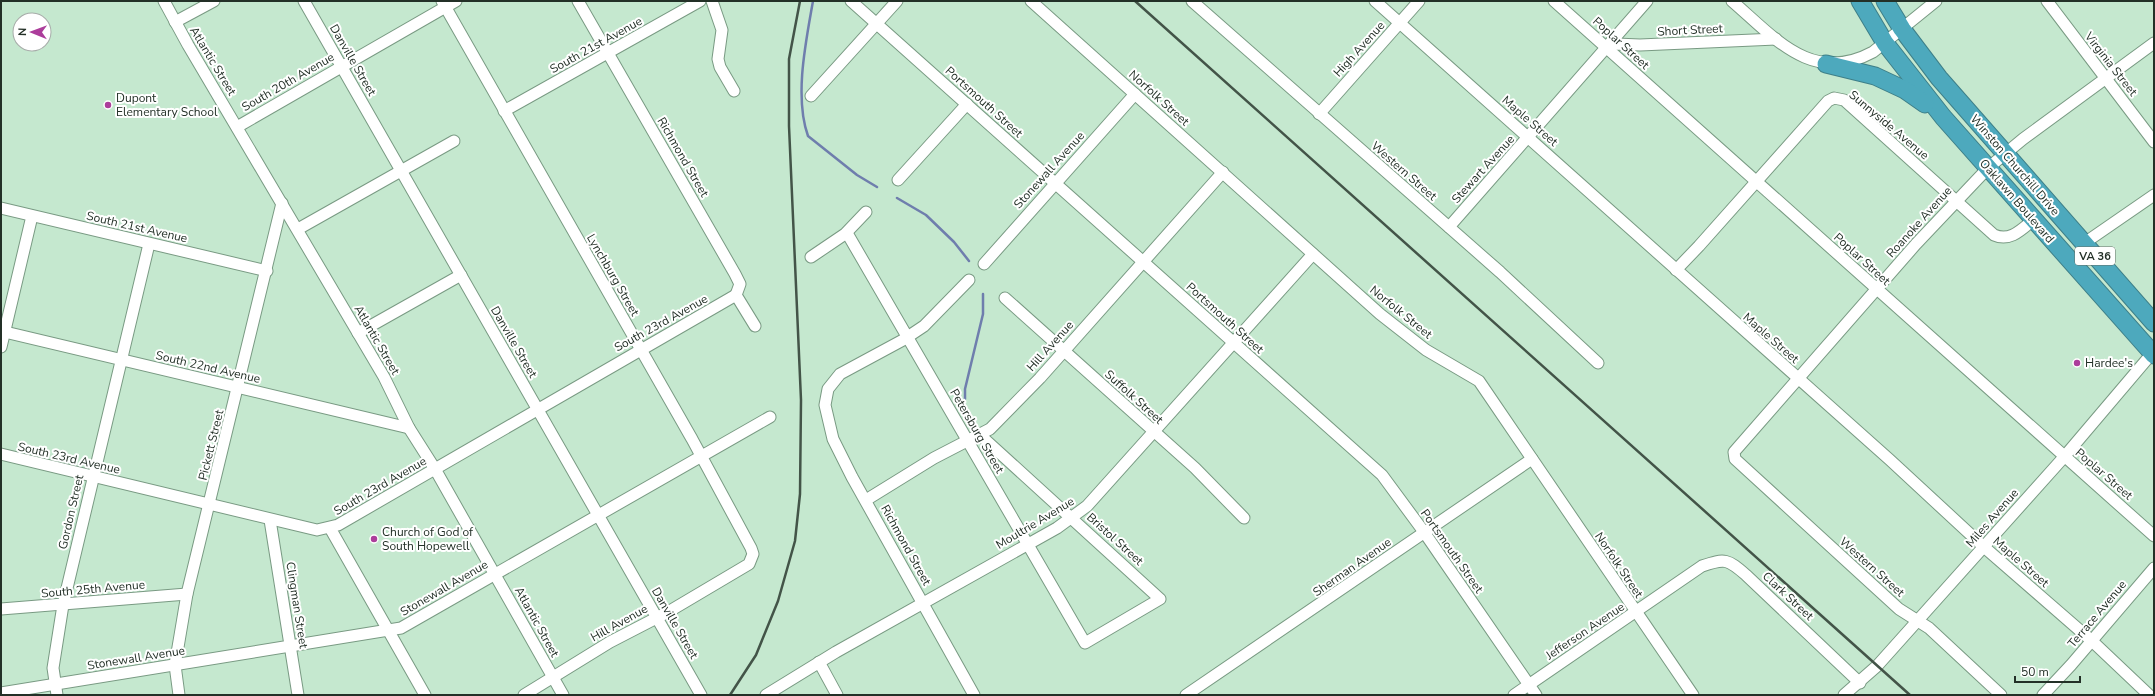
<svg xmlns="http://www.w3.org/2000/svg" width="2155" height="696" font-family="'Nunito Sans',sans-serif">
<rect width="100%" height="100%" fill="#c5e8cf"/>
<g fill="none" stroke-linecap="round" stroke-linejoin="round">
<g stroke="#6f7ead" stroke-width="2.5">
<path d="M 813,1 C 806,41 794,97 808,136 L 857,175 L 877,187"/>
<path d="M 897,198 L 926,215 L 954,242 L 969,261"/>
<path d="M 965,399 L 965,389 L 983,314 L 983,294"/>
</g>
<g stroke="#799a83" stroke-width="13">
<g id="minor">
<path d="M 164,1 L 188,45 L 384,377 L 409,428 L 435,469 L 563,695"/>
<path d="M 304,1 L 701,695"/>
<path d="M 442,1 L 692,439 L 751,548 L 753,554 L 749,564 L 668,612 L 610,642 L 524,695"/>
<path d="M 578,1 L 735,274 L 740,284 L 736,295 L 755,326"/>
<path d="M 712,1 L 722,30 L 718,59 L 720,67 L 734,91"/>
<path d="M 851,1 L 1382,475 L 1424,532 L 1536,695"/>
<path d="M 1031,1 L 1380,314 L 1426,350 L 1479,381 L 1693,695"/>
<path d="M 1192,1 L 1500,272 L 1598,363"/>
<path d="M 1375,1 L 1890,460 L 1984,547 L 2092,641 L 2149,695"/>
<path d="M 1554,1 L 2154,536"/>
<path d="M 1732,1 C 1775,38 1812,85 1873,52 L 1936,1"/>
<path d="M 2047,1 L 2154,142"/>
<path d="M 175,22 L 214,1"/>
<path d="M 1606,47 L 1616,44 L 1640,45 L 1776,39"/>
<path d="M 811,96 L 897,1"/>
<path d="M 504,111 L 700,1"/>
<path d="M 1319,114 L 1419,1"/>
<path d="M 237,127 L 456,1"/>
<path d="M 898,180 L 967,104"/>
<path d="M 1,208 L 267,271"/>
<path d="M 1449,227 L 1647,1"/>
<path d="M 298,229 L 454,141"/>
<path d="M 847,233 L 1085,643 L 1160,599 L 980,435"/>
<path d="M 2083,244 L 2154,195"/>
<path d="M 811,257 L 845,234 L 866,212"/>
<path d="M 984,264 L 1135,94"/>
<path d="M 1676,270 L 1699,246 L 1828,101 L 1834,98 L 1844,100 L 1994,235 C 2010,242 2021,230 2033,220"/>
<path d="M 969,280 L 924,326 L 903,340 L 840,374 L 828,389 L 825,405 L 833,439 L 852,477 L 974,695"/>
<path d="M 1005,298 L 1195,468 L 1244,518"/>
<path d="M 1,331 L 409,428"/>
<path d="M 358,333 L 461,275"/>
<path d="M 1,347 L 32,216"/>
<path d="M 1,454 L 317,530 L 338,525 L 736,295"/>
<path d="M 866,500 L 934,458 L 990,429 L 1040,378 L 1223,172"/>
<path d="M 270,520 L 298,695"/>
<path d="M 330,528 L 425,695"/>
<path d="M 1,609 L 187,594"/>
<path d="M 819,662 L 837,695"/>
<path d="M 1,693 L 401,628 L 770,417"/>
<path d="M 57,695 L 53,668 L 63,605 L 149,244"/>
<path d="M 179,695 L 175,665 L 187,594 L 282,203"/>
<path d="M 766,695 L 836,652 L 1057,528 L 1087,506 L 1313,254"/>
<path d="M 1186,695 L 1532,459"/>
<path d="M 1514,695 L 1702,566 C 1725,558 1728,559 1746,575 L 1860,683"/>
<path d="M 1844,695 L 1877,666 L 2064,457 L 2154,351"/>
<path d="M 2001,695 L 1929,628 L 1899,609 L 1735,459 L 1734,452 L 1916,244 L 1988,168 L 2023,139 L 2154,43"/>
<path d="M 2043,695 L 2071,665 L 2154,568"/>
</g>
</g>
<g stroke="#3e7f88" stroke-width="19">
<g id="highway">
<path d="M 1860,1 L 1885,43 L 1943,117 L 2154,355"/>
<path d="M 1885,1 L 1902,29 L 1939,78 L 2154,323"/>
<path d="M 1826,64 L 1875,76 L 1905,90 L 1925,104"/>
</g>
</g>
<use href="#minor" stroke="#fff" stroke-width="11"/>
<use href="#highway" stroke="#4da9bd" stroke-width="17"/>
<g stroke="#435448" stroke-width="2.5">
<path d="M 1135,1 L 1910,695"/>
<path d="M 730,695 L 756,655 L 778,601 L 795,541 L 800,494 L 801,400 L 789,126 L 789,59 L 800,1"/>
</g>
</g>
<g fill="#ac3d9b" stroke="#fff" stroke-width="1.5">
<circle cx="108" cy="105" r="4"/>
<circle cx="2077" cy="363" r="4"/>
<circle cx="374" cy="539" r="4"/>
</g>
<g text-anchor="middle" stroke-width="4" stroke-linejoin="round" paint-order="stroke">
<rect fill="#fff" stroke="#656e68" stroke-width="1" x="2075" y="247" width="40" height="18" rx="3"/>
<g font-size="11" font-weight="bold" fill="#233027">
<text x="2095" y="260">VA 36</text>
</g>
<g font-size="12" fill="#233027" stroke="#fff">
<text transform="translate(1690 30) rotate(-3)" y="4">Short Street</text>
<text transform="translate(1621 43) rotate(42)" y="4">Poplar Street</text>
<text transform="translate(596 45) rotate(-29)" y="4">South 21st Avenue</text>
<text transform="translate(1359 49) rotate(-48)" y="4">High Avenue</text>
<text transform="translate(353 60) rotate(60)" y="4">Danville Street</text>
<text transform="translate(213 61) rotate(59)" y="4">Atlantic Street</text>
<text transform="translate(2111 64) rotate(52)" y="4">Virginia Street</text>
<text transform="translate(288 82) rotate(-30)" y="4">South 20th Avenue</text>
<text transform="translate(1159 98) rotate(42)" y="4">Norfolk Street</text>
<text transform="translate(984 102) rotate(42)" y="4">Portsmouth Street</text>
<text transform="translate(1530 121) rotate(41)" y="4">Maple Street</text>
<text transform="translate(1889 125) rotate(40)" y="4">Sunnyside Avenue</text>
<text transform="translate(683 157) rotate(60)" y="4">Richmond Street</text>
<text transform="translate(2015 165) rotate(49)" y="4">Winston Churchill Drive</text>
<text transform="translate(1483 169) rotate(-48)" y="4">Stewart Avenue</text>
<text transform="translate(1049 170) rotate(-48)" y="4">Stonewall Avenue</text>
<text transform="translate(1404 171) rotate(41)" y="4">Western Street</text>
<text transform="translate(2017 201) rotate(49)" y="4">Oaklawn Boulevard</text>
<text transform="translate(1919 222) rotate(-48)" y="4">Roanoke Avenue</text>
<text transform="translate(137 227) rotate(13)" y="4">South 21st Avenue</text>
<text transform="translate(1862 259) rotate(42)" y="4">Poplar Street</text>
<text transform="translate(613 275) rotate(60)" y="4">Lynchburg Street</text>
<text transform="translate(1401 312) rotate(39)" y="4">Norfolk Street</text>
<text transform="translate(1225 318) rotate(42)" y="4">Portsmouth Street</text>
<text transform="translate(661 323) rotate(-29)" y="4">South 23rd Avenue</text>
<text transform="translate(1771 338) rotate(41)" y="4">Maple Street</text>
<text transform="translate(377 340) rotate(60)" y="4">Atlantic Street</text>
<text transform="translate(514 342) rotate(60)" y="4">Danville Street</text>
<text transform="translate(1050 346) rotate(-48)" y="4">Hill Avenue</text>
<text transform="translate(208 367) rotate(13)" y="4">South 22nd Avenue</text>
<text transform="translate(1134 397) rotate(42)" y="4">Suffolk Street</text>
<text transform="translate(977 431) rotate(60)" y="4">Petersburg Street</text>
<text transform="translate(211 445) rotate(-76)" y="4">Pickett Street</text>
<text transform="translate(69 458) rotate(13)" y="4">South 23rd Avenue</text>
<text transform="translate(2104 474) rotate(41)" y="4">Poplar Street</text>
<text transform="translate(380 486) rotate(-30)" y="4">South 23rd Avenue</text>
<text transform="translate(71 512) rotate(-77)" y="4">Gordon Street</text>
<text transform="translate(1992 518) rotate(-49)" y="4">Miles Avenue</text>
<text transform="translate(1035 523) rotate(-31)" y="4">Moultrie Avenue</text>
<text transform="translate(1115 539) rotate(42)" y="4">Bristol Street</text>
<text transform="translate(906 545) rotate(61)" y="4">Richmond Street</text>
<text transform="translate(1452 551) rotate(55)" y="4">Portsmouth Street</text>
<text transform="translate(2021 562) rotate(41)" y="4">Maple Street</text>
<text transform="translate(1619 565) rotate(56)" y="4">Norfolk Street</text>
<text transform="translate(1352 567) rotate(-35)" y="4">Sherman Avenue</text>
<text transform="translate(1872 567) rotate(42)" y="4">Western Street</text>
<text transform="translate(444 588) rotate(-30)" y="4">Stonewall Avenue</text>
<text transform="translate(93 589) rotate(-5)" y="4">South 25th Avenue</text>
<text transform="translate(1788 596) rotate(43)" y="4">Clark Street</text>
<text transform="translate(297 605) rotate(81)" y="4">Clingman Street</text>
<text transform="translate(2097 614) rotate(-50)" y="4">Terrace Avenue</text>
<text transform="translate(537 622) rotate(61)" y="4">Atlantic Street</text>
<text transform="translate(619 623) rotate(-29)" y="4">Hill Avenue</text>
<text transform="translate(675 623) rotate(60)" y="4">Danville Street</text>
<text transform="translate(1585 631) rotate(-34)" y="4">Jefferson Avenue</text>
<text transform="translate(136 658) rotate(-9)" y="4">Stonewall Avenue</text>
</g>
<g font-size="12" fill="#233027" stroke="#fff" text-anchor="start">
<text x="116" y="102">Dupont<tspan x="116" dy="14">Elementary School</tspan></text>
<text x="2085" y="367">Hardee's</text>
<text x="382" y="536">Church of God of<tspan x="382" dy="14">South Hopewell</tspan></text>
</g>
</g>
<rect width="2155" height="696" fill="none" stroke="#233027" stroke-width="4"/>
<g transform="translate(32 32) rotate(271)"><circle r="19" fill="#ffffff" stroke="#a7aca9"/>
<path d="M0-3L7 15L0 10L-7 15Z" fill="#ac3d9b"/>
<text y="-6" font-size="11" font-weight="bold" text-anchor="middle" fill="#233027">N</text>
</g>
<path d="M2015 676v6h65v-6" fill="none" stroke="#233027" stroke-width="2"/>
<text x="2021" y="676" font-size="12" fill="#233027" stroke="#ffffff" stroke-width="3" paint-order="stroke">50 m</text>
</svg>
